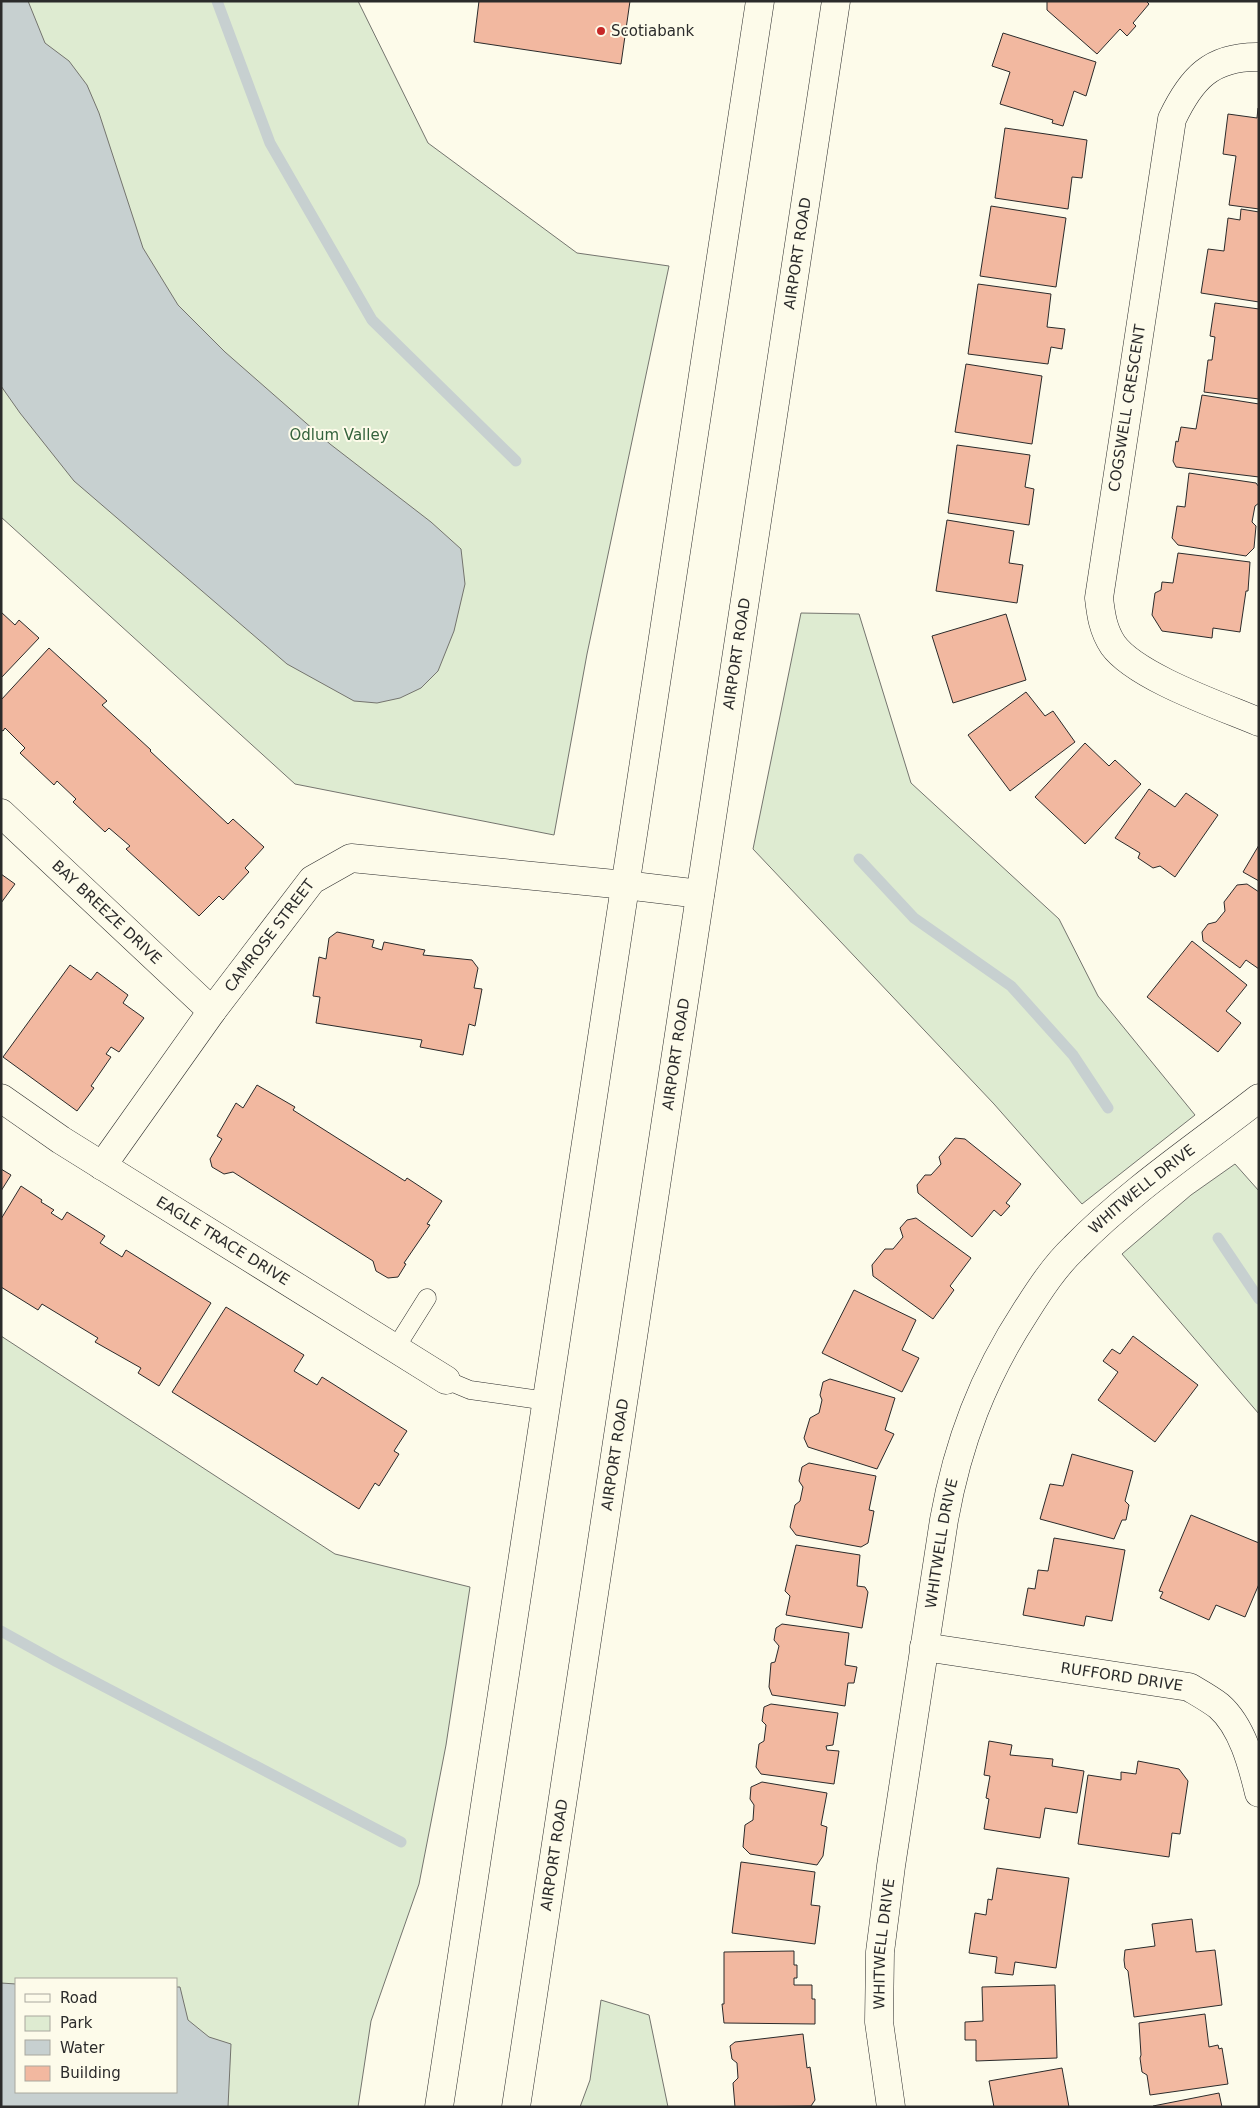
<svg xmlns="http://www.w3.org/2000/svg" width="1260" height="2108" font-family="'DejaVu Sans',sans-serif">
<rect width="100%" height="100%" fill="#fdfbea"/>
<g fill="#deebd1" stroke="#74746e" fill-rule="evenodd">
<path d="M 1,1 L 358,1 L 428,143 L 577,253 L 669,266 L 587,654 L 554,835 L 295,784 L 1,517 Z"/>
<path d="M 801,613 L 859,614 L 911,783 L 1059,919 L 1098,996 L 1195,1115 L 1082,1204 L 994,1104 L 753,849 Z"/>
<path d="M 1235,1164 L 1259,1191 L 1259,1414 L 1122,1254 L 1191,1195 Z"/>
<path d="M 1,1336 L 335,1554 L 470,1587 L 446,1745 L 419,1884 L 371,2021 L 358,2107 L 1,2107 ZM 16,1979 L 176,1979 L 176,2092 L 16,2092 Z"/>
<path d="M 601,2000 L 649,2015 L 668,2107 L 580,2107 L 590,2080 Z"/>
</g>
<g fill="#c7d0d0" stroke="#74746e">
<path d="M 1,1 L 28,1 L 45,43 L 69,61 L 87,85 L 99,113 L 143,248 L 178,305 L 225,352 L 330,444 L 431,522 L 461,549 L 465,584 L 454,631 L 438,671 L 421,688 L 400,698 L 377,703 L 354,701 L 287,664 L 74,481 L 20,413 L 1,386 Z"/>
<path d="M 1,1983 L 16,1984 L 16,2092 L 176,2092 L 176,1987 L 180,1987 L 188,2020 L 209,2037 L 231,2044 L 228,2107 L 1,2107 Z"/>
</g>
<g fill="none" stroke-linecap="round" stroke-linejoin="round">
<g stroke="#c7d0d0" stroke-width="11">
<path d="M 217,1 L 270,143 L 372,320 L 516,461"/>
<path d="M 859,859 L 914,918 L 1011,986 L 1073,1055 L 1108,1108"/>
<path d="M 1218,1238 L 1259,1299"/>
<path d="M 1,1631 L 57,1662 L 401,1842"/>
</g>
</g>
<g fill="#f2b8a0" stroke="#2b2b2b">
<path d="M 479,1 L 630,1 L 621,64 L 474,42 Z"/>
<path d="M 1047,1 L 1146,1 L 1149,4 L 1133,23 L 1136,26 L 1127,36 L 1120,29 L 1097,54 L 1047,10 Z"/>
<path d="M 1003,33 L 1096,62 L 1086,96 L 1074,91 L 1063,126 L 1052,123 L 1053,120 L 1000,104 L 1010,72 L 992,66 Z"/>
<path d="M 1258,108 L 1259,108 L 1259,209 L 1229,205 L 1236,156 L 1223,154 L 1228,114 L 1257,118 Z"/>
<path d="M 1005,128 L 1087,140 L 1082,178 L 1072,177 L 1068,209 L 995,198 Z"/>
<path d="M 991,206 L 1066,218 L 1056,287 L 980,276 Z"/>
<path d="M 1241,209 L 1259,212 L 1259,302 L 1201,293 L 1208,249 L 1224,251 L 1228,218 L 1240,220 Z"/>
<path d="M 978,284 L 1051,294 L 1047,327 L 1065,329 L 1062,349 L 1051,347 L 1048,364 L 968,354 Z"/>
<path d="M 1215,303 L 1259,309 L 1259,399 L 1204,392 L 1208,360 L 1212,360 L 1215,337 L 1210,336 Z"/>
<path d="M 966,364 L 1042,376 L 1032,444 L 955,432 Z"/>
<path d="M 1202,395 L 1259,404 L 1259,477 L 1176,467 L 1173,461 L 1176,441 L 1178,442 L 1181,427 L 1196,429 Z"/>
<path d="M 957,445 L 1030,455 L 1025,487 L 1034,489 L 1029,525 L 948,513 Z"/>
<path d="M 1189,473 L 1256,483 L 1259,487 L 1259,503 L 1255,506 L 1252,522 L 1256,526 L 1254,548 L 1246,556 L 1178,545 L 1172,538 L 1177,506 L 1185,507 Z"/>
<path d="M 947,520 L 1014,531 L 1009,563 L 1023,565 L 1017,603 L 936,591 Z"/>
<path d="M 1178,553 L 1250,562 L 1248,591 L 1246,591 L 1240,632 L 1213,628 L 1212,638 L 1162,631 L 1152,615 L 1155,593 L 1161,590 L 1162,582 L 1173,583 Z"/>
<path d="M 1,612 L 15,625 L 19,620 L 39,638 L 1,678 Z"/>
<path d="M 1006,614 L 1026,680 L 953,703 L 932,636 Z"/>
<path d="M 49,648 L 107,701 L 102,705 L 151,750 L 150,751 L 228,824 L 233,819 L 264,847 L 245,868 L 249,872 L 223,900 L 219,896 L 199,916 L 126,849 L 130,846 L 109,828 L 105,832 L 73,802 L 76,799 L 57,781 L 54,785 L 20,753 L 25,748 L 5,728 L 3,731 L 1,730 L 1,700 Z"/>
<path d="M 1026,692 L 1045,716 L 1053,711 L 1075,742 L 1010,791 L 968,735 Z"/>
<path d="M 1085,743 L 1109,766 L 1115,760 L 1141,784 L 1085,844 L 1035,797 Z"/>
<path d="M 1149,789 L 1175,807 L 1186,793 L 1218,815 L 1175,877 L 1160,866 L 1153,868 L 1138,858 L 1140,853 L 1115,838 Z"/>
<path d="M 1259,845 L 1259,881 L 1243,872 Z"/>
<path d="M 1,874 L 15,884 L 1,903 Z"/>
<path d="M 1247,884 L 1259,892 L 1259,969 L 1246,960 L 1240,968 L 1203,941 L 1202,932 L 1208,924 L 1216,922 L 1225,911 L 1224,902 L 1237,885 Z"/>
<path d="M 337,932 L 374,940 L 372,947 L 382,950 L 384,942 L 425,950 L 423,955 L 472,960 L 478,968 L 474,988 L 482,989 L 475,1026 L 469,1024 L 463,1055 L 420,1047 L 422,1040 L 316,1023 L 320,997 L 313,996 L 319,957 L 326,959 L 329,938 Z"/>
<path d="M 1192,941 L 1247,985 L 1226,1011 L 1241,1023 L 1218,1052 L 1147,997 Z"/>
<path d="M 70,965 L 91,980 L 97,972 L 128,995 L 123,1003 L 144,1018 L 119,1052 L 111,1047 L 106,1054 L 111,1057 L 91,1086 L 94,1088 L 77,1111 L 3,1057 Z"/>
<path d="M 257,1085 L 295,1107 L 293,1110 L 405,1181 L 407,1178 L 442,1201 L 427,1224 L 430,1225 L 404,1263 L 406,1264 L 398,1277 L 388,1278 L 376,1271 L 373,1261 L 233,1172 L 224,1174 L 212,1167 L 210,1159 L 222,1139 L 217,1136 L 236,1103 L 243,1108 Z"/>
<path d="M 955,1138 L 965,1139 L 1021,1184 L 1006,1203 L 1010,1206 L 1001,1216 L 994,1210 L 972,1237 L 918,1193 L 917,1185 L 925,1175 L 931,1175 L 941,1164 L 939,1157 Z"/>
<path d="M 1,1169 L 11,1175 L 1,1191 Z"/>
<path d="M 21,1186 L 42,1200 L 41,1202 L 54,1210 L 51,1213 L 62,1220 L 67,1212 L 105,1236 L 100,1243 L 122,1257 L 126,1250 L 211,1303 L 159,1386 L 138,1373 L 141,1368 L 95,1342 L 98,1338 L 42,1304 L 38,1310 L 1,1287 L 1,1219 Z"/>
<path d="M 916,1218 L 971,1258 L 950,1286 L 954,1290 L 933,1319 L 873,1276 L 872,1265 L 885,1249 L 893,1249 L 903,1237 L 900,1228 L 907,1220 Z"/>
<path d="M 854,1290 L 916,1320 L 902,1350 L 919,1358 L 902,1392 L 822,1353 Z"/>
<path d="M 226,1307 L 304,1355 L 294,1371 L 317,1385 L 322,1377 L 407,1431 L 394,1451 L 399,1454 L 379,1486 L 375,1483 L 359,1509 L 172,1392 Z"/>
<path d="M 1133,1336 L 1198,1385 L 1155,1442 L 1098,1400 L 1118,1372 L 1103,1361 L 1112,1349 L 1120,1354 Z"/>
<path d="M 830,1379 L 895,1398 L 885,1430 L 894,1434 L 877,1469 L 808,1447 L 804,1438 L 810,1418 L 819,1413 L 822,1400 L 820,1395 L 823,1382 Z"/>
<path d="M 1072,1454 L 1133,1471 L 1125,1501 L 1129,1505 L 1126,1520 L 1122,1520 L 1114,1539 L 1040,1519 L 1050,1484 L 1063,1486 Z"/>
<path d="M 809,1463 L 876,1476 L 869,1510 L 874,1511 L 868,1543 L 861,1547 L 796,1535 L 790,1527 L 795,1505 L 800,1501 L 803,1487 L 799,1481 L 802,1467 Z"/>
<path d="M 1191,1515 L 1259,1543 L 1259,1584 L 1245,1617 L 1216,1605 L 1209,1620 L 1160,1598 L 1163,1592 L 1159,1591 Z"/>
<path d="M 1054,1538 L 1125,1550 L 1112,1621 L 1086,1616 L 1084,1626 L 1023,1615 L 1028,1588 L 1035,1589 L 1038,1570 L 1048,1571 Z"/>
<path d="M 796,1545 L 860,1555 L 857,1586 L 865,1587 L 868,1592 L 862,1628 L 786,1615 L 790,1596 L 785,1591 Z"/>
<path d="M 782,1624 L 849,1633 L 845,1665 L 857,1667 L 854,1683 L 848,1683 L 845,1706 L 772,1695 L 769,1687 L 771,1663 L 775,1662 L 779,1646 L 774,1640 L 776,1628 Z"/>
<path d="M 771,1704 L 838,1713 L 833,1745 L 826,1746 L 827,1750 L 839,1751 L 834,1784 L 761,1774 L 756,1767 L 759,1744 L 764,1741 L 766,1725 L 762,1721 L 764,1707 Z"/>
<path d="M 989,1741 L 1012,1745 L 1010,1755 L 1053,1759 L 1052,1766 L 1084,1771 L 1077,1813 L 1045,1808 L 1040,1838 L 984,1829 L 989,1799 L 986,1798 L 990,1776 L 984,1775 Z"/>
<path d="M 1138,1761 L 1179,1769 L 1188,1781 L 1180,1834 L 1172,1833 L 1169,1857 L 1078,1844 L 1088,1775 L 1121,1780 L 1121,1772 L 1136,1774 Z"/>
<path d="M 762,1782 L 827,1793 L 821,1825 L 827,1827 L 823,1856 L 817,1865 L 750,1854 L 743,1847 L 745,1825 L 753,1820 L 754,1805 L 750,1799 L 751,1787 Z"/>
<path d="M 741,1862 L 815,1872 L 811,1905 L 820,1906 L 815,1944 L 732,1933 Z"/>
<path d="M 997,1868 L 1069,1878 L 1056,1968 L 1015,1962 L 1013,1975 L 995,1973 L 997,1957 L 969,1953 L 975,1913 L 986,1915 L 988,1899 L 992,1900 Z"/>
<path d="M 1192,1919 L 1196,1952 L 1215,1950 L 1222,2005 L 1134,2017 L 1128,1971 L 1125,1968 L 1124,1960 L 1125,1950 L 1155,1946 L 1152,1924 Z"/>
<path d="M 794,1951 L 794,1965 L 797,1965 L 797,1978 L 794,1978 L 794,1985 L 812,1985 L 812,1999 L 815,1999 L 815,2024 L 724,2023 L 722,2004 L 724,2004 L 724,1952 Z"/>
<path d="M 1055,1985 L 1057,2058 L 976,2061 L 976,2040 L 965,2040 L 965,2022 L 983,2021 L 982,1987 Z"/>
<path d="M 1205,2014 L 1209,2047 L 1218,2045 L 1219,2049 L 1222,2048 L 1228,2084 L 1150,2095 L 1147,2075 L 1142,2072 L 1140,2058 L 1141,2055 L 1139,2023 Z"/>
<path d="M 803,2034 L 807,2068 L 810,2067 L 815,2100 L 811,2106 L 735,2107 L 733,2083 L 738,2078 L 737,2063 L 732,2059 L 730,2046 L 735,2042 Z"/>
<path d="M 1062,2068 L 1069,2107 L 994,2107 L 989,2081 Z"/>
<path d="M 1219,2093 L 1222,2107 L 1153,2107 L 1153,2106 Z"/>
</g>
<g fill="none" stroke-linecap="round" stroke-linejoin="round">
<g stroke="#2b2b2b" stroke-width="19">
<g id="service">
<path d="M 395,1349 L 427,1298"/>
<path d="M 446,1380 L 470,1390 L 547,1401"/>
</g>
</g>
<g stroke="#2b2b2b" stroke-width="29">
<g id="minor">
<path d="M 1259,57 C 1211,56 1191,79 1172,119 L 1099,598 C 1101,615 1103,630 1113,645 C 1136,677 1221,706 1259,722"/>
<path id="s1" d="M 1,813 L 212,1011"/>
<path id="s2" d="M 1,1098 L 61,1140 L 446,1380"/>
<path id="s3" d="M 102,1166 L 212,1011 L 312,880 L 351,858 L 625,885 L 700,894"/>
<path id="s4" d="M 924,1647 L 1189,1687 C 1199,1693 1210,1699 1219,1706 C 1242,1726 1252,1764 1259,1793"/>
<path id="s5" d="M 891,2107 L 879,2022 L 880,1952 L 891,1866 L 944,1520 C 958,1442 983,1377 1026,1311 C 1040,1289 1055,1266 1074,1248 C 1130,1191 1196,1147 1259,1098"/>
</g>
</g>
<g stroke="#2b2b2b" stroke-width="29">
<g id="secondary">
<path d="M 439,2107 L 760,1"/>
<path id="s6" d="M 516,2107 L 836,1"/>
</g>
</g>
<use href="#service" stroke="#fdfbea" stroke-width="18"/>
<use href="#minor" stroke="#fdfbea" stroke-width="28"/>
<use href="#secondary" stroke="#fdfbea" stroke-width="28"/>
</g>
<circle fill="#c62828" stroke="#fdfbea" stroke-width="2" cx="601" cy="31" r="5"/>
<g text-anchor="middle" stroke-width="4" stroke-linejoin="round" paint-order="stroke">
<g font-size="15" fill="#2b2b2b" stroke="#fdfbea" text-anchor="start">
<text x="611" y="36">Scotiabank</text>
</g>
<g font-size="15" fill="#2b2b2b" stroke="#fdfbea">
<text dy="5" stroke="none"><textPath href="#s6" startOffset="1875">AIRPORT ROAD</textPath></text>
<text transform="translate(1127 408) rotate(-81)" y="5">COGSWELL CRESCENT</text>
<text dy="5" stroke="none"><textPath href="#s6" startOffset="1470">AIRPORT ROAD</textPath></text>
<text dy="5" stroke="none"><textPath href="#s1" startOffset="145">BAY BREEZE DRIVE</textPath></text>
<text dy="5" stroke="none"><textPath href="#s3" startOffset="285">CAMROSE STREET</textPath></text>
<text dy="5" stroke="none"><textPath href="#s6" startOffset="1065">AIRPORT ROAD</textPath></text>
<text dy="5" stroke="none"><textPath href="#s5" startOffset="988">WHITWELL DRIVE</textPath></text>
<text dy="5" stroke="none"><textPath href="#s2" startOffset="264">EAGLE TRACE DRIVE</textPath></text>
<text dy="5" stroke="none"><textPath href="#s6" startOffset="660">AIRPORT ROAD</textPath></text>
<text dy="5" stroke="none"><textPath href="#s5" startOffset="569">WHITWELL DRIVE</textPath></text>
<text dy="5" stroke="none"><textPath href="#s4" startOffset="200">RUFFORD DRIVE</textPath></text>
<text dy="5" stroke="none"><textPath href="#s6" startOffset="255">AIRPORT ROAD</textPath></text>
<text dy="5" stroke="none"><textPath href="#s5" startOffset="164">WHITWELL DRIVE</textPath></text>
</g>
<g font-size="15" fill="#34623c" stroke="#fdfbea">
<text x="339" y="440">Odlum Valley</text>
</g>
</g>
<rect width="1260" height="2108" fill="none" stroke="#2b2b2b" stroke-width="5"/>
<rect x="15" y="1978" width="162" height="115" fill="#fdfbea" stroke="#a9a89e"/>
<rect x="25" y="1994" width="25" height="8" fill="#fdfbea" stroke="#a9a89e"/>
<text x="60" y="2003" font-size="15" fill="#2b2b2b">Road</text>
<rect x="25" y="2016" width="25" height="15" fill="#deebd1" stroke="#a9a89e"/>
<text x="60" y="2028" font-size="15" fill="#2b2b2b">Park</text>
<rect x="25" y="2040" width="25" height="15" fill="#c7d0d0" stroke="#a9a89e"/>
<text x="60" y="2053" font-size="15" fill="#2b2b2b">Water</text>
<rect x="25" y="2066" width="25" height="15" fill="#f2b8a0" stroke="#a9a89e"/>
<text x="60" y="2078" font-size="15" fill="#2b2b2b">Building</text>
</svg>
